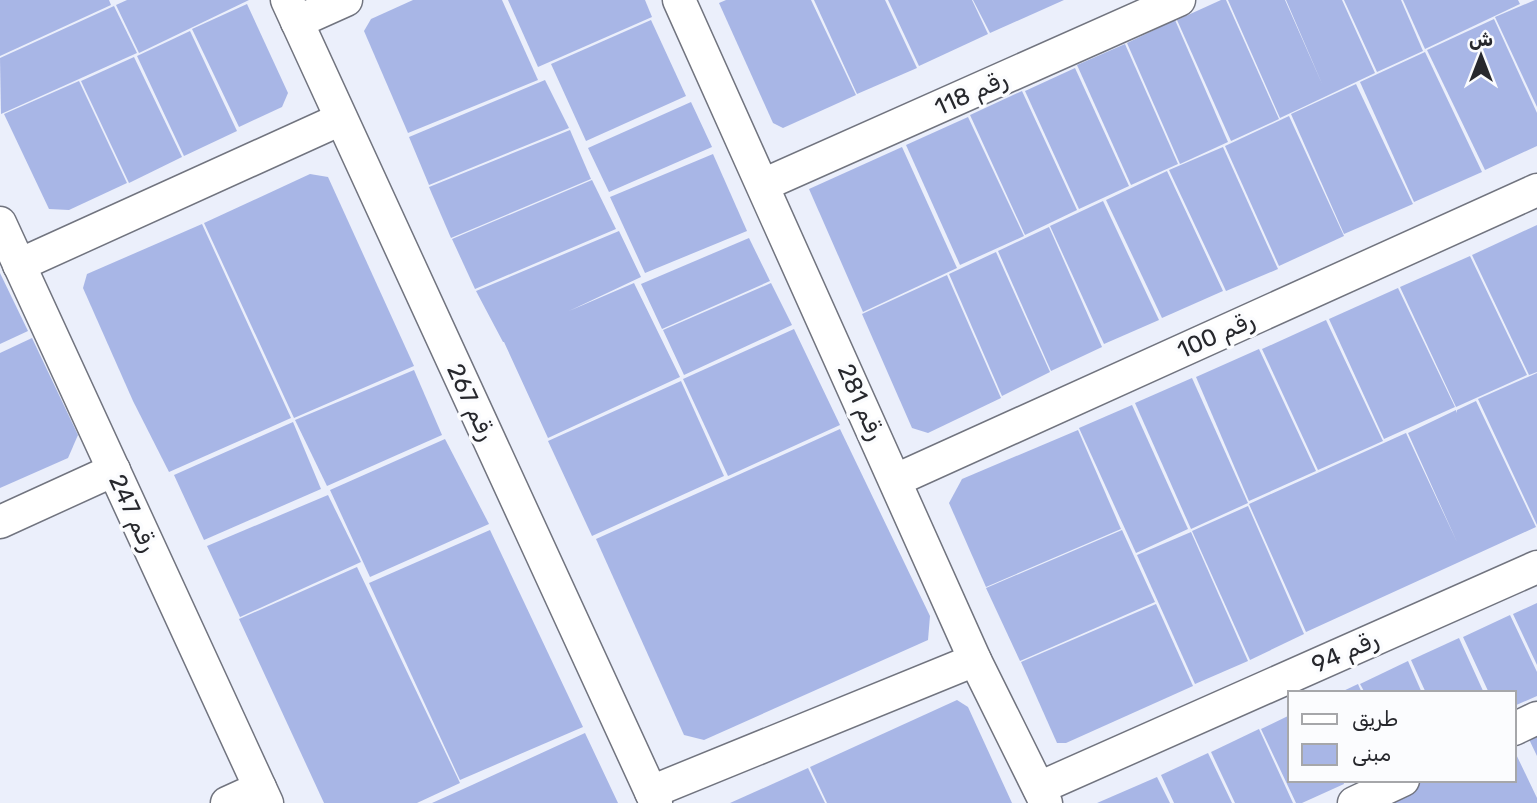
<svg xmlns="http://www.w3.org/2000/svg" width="1537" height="803" font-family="Rubik,Cairo,sans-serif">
<rect width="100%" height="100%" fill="#ebeffb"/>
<g fill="#a8b6e6">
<path d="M 0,0 L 109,0 L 111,5 L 0,56 Z"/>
<path d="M 127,0 L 249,0 L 139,53 L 116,5 Z"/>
<path d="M 413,0 L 502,0 L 538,80 L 408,133 L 364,31 L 371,19 Z"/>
<path d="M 508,0 L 645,0 L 652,17 L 538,67 Z"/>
<path d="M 726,0 L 811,0 L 856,95 L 783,128 L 773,123 L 719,3 Z"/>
<path d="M 814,0 L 885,0 L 917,68 L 857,94 Z"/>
<path d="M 888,0 L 972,0 L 988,34 L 919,66 Z"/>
<path d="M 973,0 L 1064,0 L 990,33 Z"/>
<path d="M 1221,0 L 1226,0 L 1279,119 L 1231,141 L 1177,20 Z"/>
<path d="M 1228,0 L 1285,0 L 1323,86 L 1286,0 L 1342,0 L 1375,73 L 1280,118 Z"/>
<path d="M 1344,0 L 1401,0 L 1423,51 L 1377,72 Z"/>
<path d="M 1403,0 L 1518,0 L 1520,4 L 1425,49 Z"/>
<path d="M 1535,0 L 1537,0 L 1537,107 L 1495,17 Z"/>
<path d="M 247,4 L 288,93 L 282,107 L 239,127 L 192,29 Z"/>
<path d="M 114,6 L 137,53 L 1,114 L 0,58 Z"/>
<path d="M 1494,19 L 1537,113 L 1537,146 L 1485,170 L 1427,50 Z"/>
<path d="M 651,20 L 686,96 L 586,141 L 551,64 Z"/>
<path d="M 1175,20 L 1228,142 L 1180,164 L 1127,43 Z"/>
<path d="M 190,31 L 237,131 L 184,156 L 137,56 Z"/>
<path d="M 1125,44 L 1178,164 L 1131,185 L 1077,65 Z"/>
<path d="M 1425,52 L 1482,172 L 1414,202 L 1360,82 Z"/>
<path d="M 134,57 L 182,157 L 129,183 L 81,81 Z"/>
<path d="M 1075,68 L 1129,186 L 1079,209 L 1025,91 Z"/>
<path d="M 545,80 L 569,128 L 429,185 L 409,137 Z"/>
<path d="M 79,81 L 127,183 L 69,210 L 49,209 L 4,114 Z"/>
<path d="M 1356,84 L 1413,204 L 1344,234 L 1291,114 Z"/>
<path d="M 1022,91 L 1077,210 L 1025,235 L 970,115 Z"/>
<path d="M 691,102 L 712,147 L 609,192 L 588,148 Z"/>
<path d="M 1289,116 L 1344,236 L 1279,266 L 1225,146 Z"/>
<path d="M 968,117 L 1024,236 L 960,265 L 906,145 Z"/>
<path d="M 570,130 L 591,179 L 451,238 L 429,187 Z"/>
<path d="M 902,147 L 957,268 L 863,312 L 809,189 Z"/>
<path d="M 1223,147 L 1278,269 L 1226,291 L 1169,170 Z"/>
<path d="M 713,154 L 747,231 L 645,273 L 610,197 Z"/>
<path d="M 1167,171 L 1223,291 L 1162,318 L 1106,200 Z"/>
<path d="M 310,174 L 328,177 L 414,366 L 294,418 L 204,223 Z"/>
<path d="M 592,180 L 616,229 L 475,289 L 452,239 Z"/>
<path d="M 1103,201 L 1159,320 L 1104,344 L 1050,226 Z"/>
<path d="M 202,224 L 291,418 L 169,472 L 133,401 L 83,288 L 87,274 Z"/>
<path d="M 1537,225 L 1537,372 L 1529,375 L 1472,255 Z"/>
<path d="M 1049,227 L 1102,347 L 1051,371 L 998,251 Z"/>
<path d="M 619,231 L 641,277 L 569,311 L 634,283 L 680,377 L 548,438 L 504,342 L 503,342 L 476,291 Z"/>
<path d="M 749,238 L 770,281 L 662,329 L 641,284 Z"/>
<path d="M 996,252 L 1050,372 L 1002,396 L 949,274 Z"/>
<path d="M 1470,256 L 1527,375 L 1456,407 L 1400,287 Z"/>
<path d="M 0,273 L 28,331 L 0,344 Z"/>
<path d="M 947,275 L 1001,398 L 928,433 L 912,428 L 862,314 Z"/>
<path d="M 771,283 L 792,325 L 684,375 L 663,330 Z"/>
<path d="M 1398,288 L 1455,407 L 1384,439 L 1329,319 Z"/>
<path d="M 1326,320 L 1383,441 L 1318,470 L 1262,349 Z"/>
<path d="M 794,329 L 840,425 L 728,476 L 683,379 Z"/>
<path d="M 32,338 L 78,435 L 68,458 L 0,488 L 0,353 Z"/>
<path d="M 1259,349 L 1316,471 L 1249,501 L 1196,377 Z"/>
<path d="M 414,370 L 442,435 L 327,486 L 295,420 Z"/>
<path d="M 1537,373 L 1537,525 L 1478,399 Z"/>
<path d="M 1192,378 L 1248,503 L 1191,529 L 1135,403 Z"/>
<path d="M 681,381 L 724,476 L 592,536 L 548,441 Z"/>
<path d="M 1476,401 L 1536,527 L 1306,632 L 1249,504 L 1406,433 L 1457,542 L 1408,433 L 1456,410 L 1457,413 L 1457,410 Z"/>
<path d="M 1132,405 L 1188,529 L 1136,553 L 1079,428 Z"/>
<path d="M 293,422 L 321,489 L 204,540 L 174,475 Z"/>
<path d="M 840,429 L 930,616 L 928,640 L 704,740 L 684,735 L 596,539 Z"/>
<path d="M 1078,430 L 1121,529 L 986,587 L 949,503 L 962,479 Z"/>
<path d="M 445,439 L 489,524 L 370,577 L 330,490 Z"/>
<path d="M 328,495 L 361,562 L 240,617 L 207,546 Z"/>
<path d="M 1248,506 L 1304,634 L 1250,660 L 1192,531 Z"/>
<path d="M 490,530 L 583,727 L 460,780 L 369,583 Z"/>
<path d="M 1122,530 L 1155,602 L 1020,661 L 986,588 Z"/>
<path d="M 1191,532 L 1248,661 L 1195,684 L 1137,555 Z"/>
<path d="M 357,567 L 460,783 L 417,803 L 324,803 L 239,619 Z"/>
<path d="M 1537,603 L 1537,665 L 1513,614 Z"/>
<path d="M 1156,604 L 1193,686 L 1066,743 L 1057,743 L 1021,662 Z"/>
<path d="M 1510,615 L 1537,672 L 1537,696 L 1514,706 L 1514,693 L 1489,693 L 1463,637 Z"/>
<path d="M 1459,638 L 1484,693 L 1426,693 L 1411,660 Z"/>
<path d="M 1408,661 L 1422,693 L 1365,693 L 1360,684 Z"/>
<path d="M 1358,684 L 1362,693 L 1339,693 Z"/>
<path d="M 957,700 L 968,707 L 1012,803 L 827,803 L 810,767 Z"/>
<path d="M 1290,715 L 1290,780 L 1343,780 L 1344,784 L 1302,803 L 1296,803 L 1261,729 Z"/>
<path d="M 1537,728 L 1537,756 L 1526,733 Z"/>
<path d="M 1259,729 L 1293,803 L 1235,803 L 1211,752 Z"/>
<path d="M 585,733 L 618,803 L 432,803 L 472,785 Z"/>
<path d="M 1514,750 L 1537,798 L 1537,803 L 1379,803 L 1378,800 L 1422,780 L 1514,780 Z"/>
<path d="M 1208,753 L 1232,803 L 1174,803 L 1161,775 Z"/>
<path d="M 808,768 L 825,803 L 730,803 Z"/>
<path d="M 1157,777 L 1170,803 L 1097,803 Z"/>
</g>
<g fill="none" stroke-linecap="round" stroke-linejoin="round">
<g stroke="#71747f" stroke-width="35">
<g id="street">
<path d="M 287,0 L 656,803"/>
<path d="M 679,0 L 975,660 L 1046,803"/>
<path d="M 297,22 L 346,0"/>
<path d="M 763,185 L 1179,0"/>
<path d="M 0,223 L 267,803"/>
<path d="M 19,265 L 341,119"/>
<path d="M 896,480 L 1537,190"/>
<path d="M 0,522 L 114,470"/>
<path d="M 1514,729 L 1537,718"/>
<path d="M 1039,788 L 1537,567"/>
<path d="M 651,792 L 975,660"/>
<path d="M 227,803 L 260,788"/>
<path d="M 1354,803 L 1403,780"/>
</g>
</g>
<use href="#street" stroke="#fff" stroke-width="32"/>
</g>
<g text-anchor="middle" stroke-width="7" stroke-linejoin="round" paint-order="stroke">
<g font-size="24" fill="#27282d" stroke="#fbfcfe">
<text transform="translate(971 93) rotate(-24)" y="8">رقم 118</text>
<text transform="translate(1216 335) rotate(-24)" y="8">رقم 100</text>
<text transform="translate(471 402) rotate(65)" y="8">رقم 267</text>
<text transform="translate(861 402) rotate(66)" y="8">رقم 281</text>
<text transform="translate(133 513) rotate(65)" y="8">رقم 247</text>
<text transform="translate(1345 652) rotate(-24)" y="8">رقم 94</text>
</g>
</g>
<rect x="1288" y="691" width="228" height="91" fill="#fbfcfe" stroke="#a6a7aa" stroke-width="2"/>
<rect x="1302" y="714" width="35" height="10" fill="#ffffff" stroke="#a6a7aa" stroke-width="2"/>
<text x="1352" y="726" font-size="21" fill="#27282d">طريق</text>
<rect x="1302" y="744" width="35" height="21" fill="#a8b6e6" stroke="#a6a7aa" stroke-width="2"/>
<text x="1352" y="761" font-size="21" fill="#27282d">مبنى</text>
<g transform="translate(1481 56)" stroke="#fbfcfe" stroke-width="5" paint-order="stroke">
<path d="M0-5L12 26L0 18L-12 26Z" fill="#27282d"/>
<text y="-10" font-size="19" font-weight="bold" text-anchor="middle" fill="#27282d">ش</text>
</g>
</svg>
